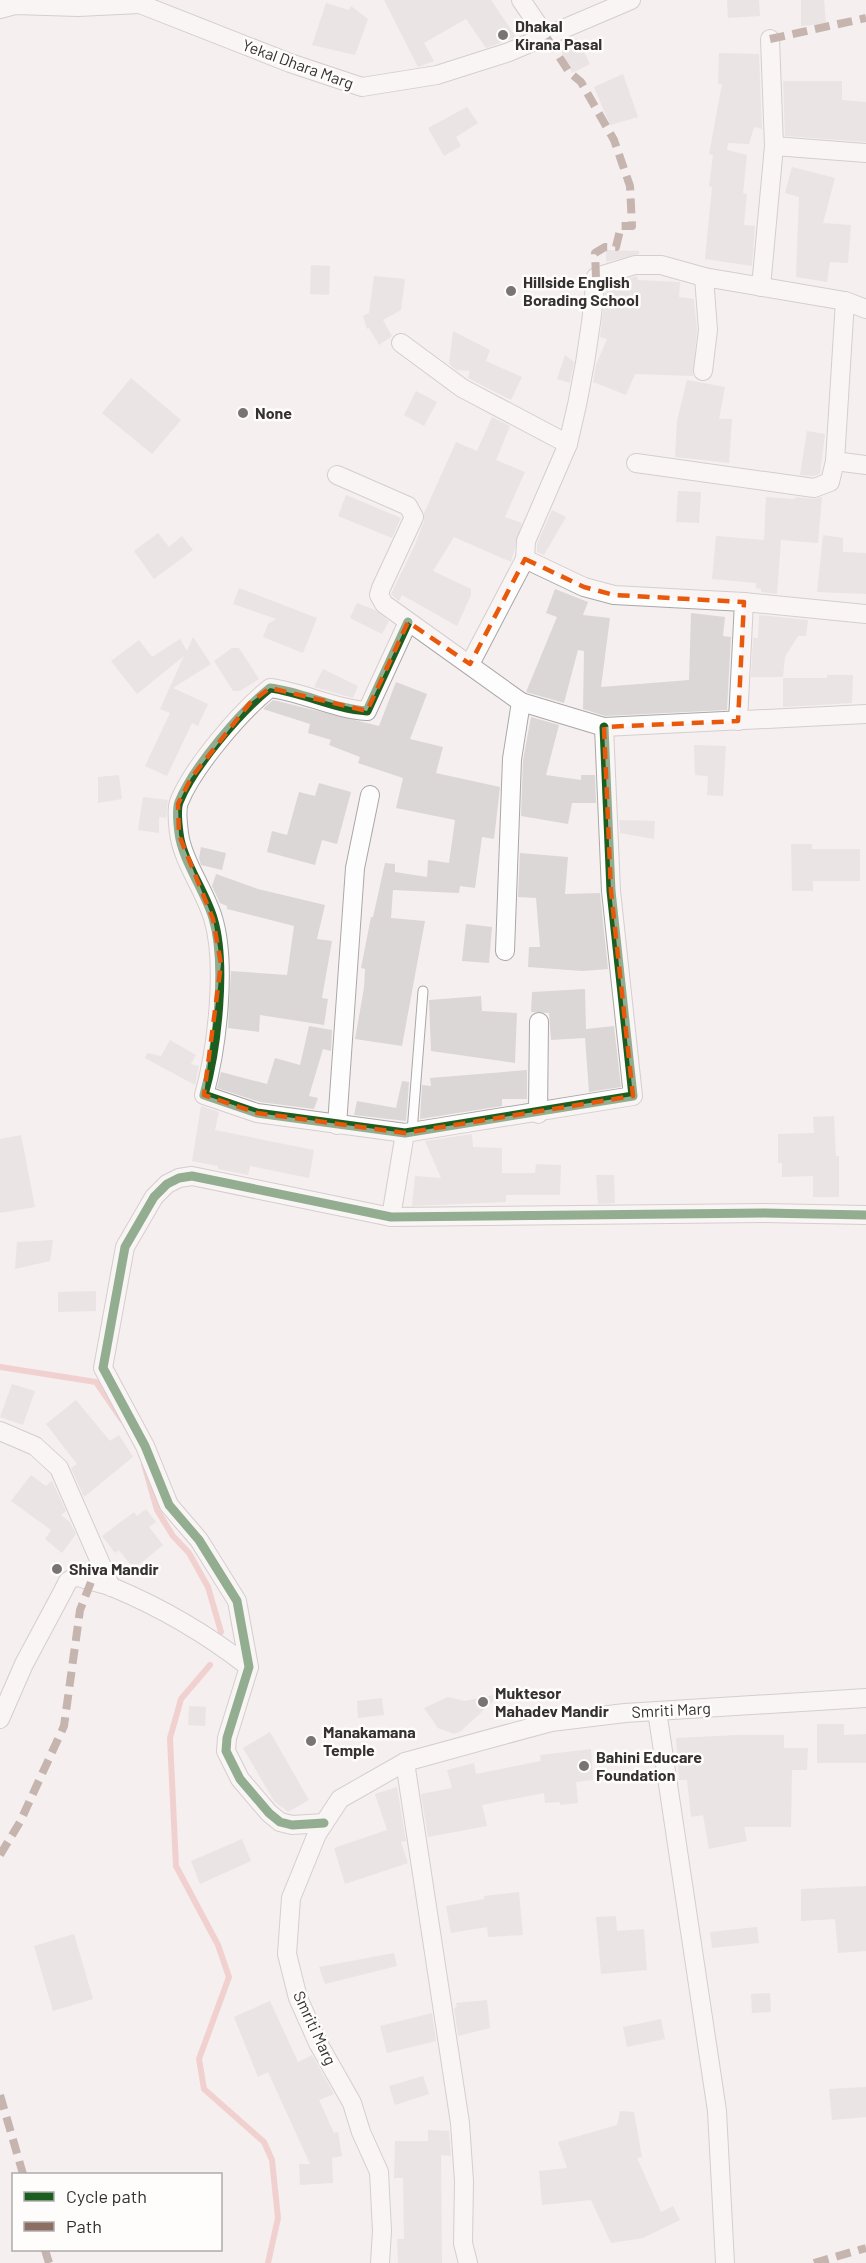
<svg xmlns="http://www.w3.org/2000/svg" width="866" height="2263" font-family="Barlow,sans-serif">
<rect width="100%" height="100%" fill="#f5efef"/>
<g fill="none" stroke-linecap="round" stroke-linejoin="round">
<g stroke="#ecadab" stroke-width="6">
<path d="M 0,1367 L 96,1382 L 122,1420"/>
<path d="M 144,1464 L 157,1510 L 173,1536 L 189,1553 L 208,1587 L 221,1632"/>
<path d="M 210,1665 L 181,1699 L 170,1738 L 176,1866 L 218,1945 L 229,1977 L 199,2059 L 204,2089 L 264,2142 L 272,2160 L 278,2218 L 268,2263"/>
</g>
</g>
<g fill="#dcd7d7">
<path d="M 384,0 L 491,0 L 516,37 L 486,48 L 466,19 L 424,43 L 434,61 L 418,67 Z"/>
<path d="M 727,0 L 759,0 L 760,16 L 728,18 Z"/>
<path d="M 801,0 L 824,0 L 826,24 L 801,26 Z"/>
<path d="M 326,3 L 349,10 L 351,6 L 368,19 L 355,55 L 312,45 Z"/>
<path d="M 577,38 L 590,64 L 572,73 L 559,47 Z"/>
<path d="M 719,53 L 759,54 L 762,129 L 754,127 L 749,144 L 728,143 L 727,150 L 747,155 L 743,193 L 747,194 L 744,225 L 755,226 L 752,266 L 705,259 L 712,187 L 709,186 L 713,155 L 709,154 L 722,84 L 718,84 Z"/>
<path d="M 623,74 L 638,117 L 610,125 L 594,87 Z"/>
<path d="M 783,81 L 842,81 L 842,100 L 866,102 L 866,142 L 785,136 Z"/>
<path d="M 467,107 L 478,123 L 456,137 L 461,146 L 444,156 L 428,128 Z"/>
<path d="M 792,167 L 835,178 L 823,223 L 851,225 L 848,263 L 830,262 L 827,282 L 796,277 L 799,197 L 785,193 Z"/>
<path d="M 606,250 L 639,251 L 639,254 L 606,262 Z"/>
<path d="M 311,265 L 330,266 L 329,295 L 310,294 Z"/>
<path d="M 374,276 L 405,279 L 401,310 L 383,320 L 392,336 L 379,345 L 369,328 L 367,329 L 363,316 L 369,313 Z"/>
<path d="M 637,276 L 638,280 L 680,282 L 679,297 L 694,299 L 697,330 L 693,376 L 635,374 L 626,395 L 593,382 L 596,365 L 607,339 L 600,337 L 606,286 Z"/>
<path d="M 453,331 L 490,350 L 486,361 L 522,377 L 511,400 L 468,378 L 470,371 L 456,370 L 449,364 Z"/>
<path d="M 565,355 L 574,362 L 570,383 L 557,379 Z"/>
<path d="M 131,378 L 181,420 L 152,454 L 102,413 Z"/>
<path d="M 687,380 L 725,387 L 719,419 L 732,419 L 729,463 L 675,457 L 677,421 Z"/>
<path d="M 416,391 L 437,402 L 424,426 L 404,415 Z"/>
<path d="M 492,417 L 510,426 L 496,460 L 525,472 L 505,517 L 522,523 L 511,562 L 454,537 L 433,571 L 471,589 L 471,595 L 457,626 L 402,595 L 399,601 L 391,594 L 414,547 L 424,521 L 424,513 L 456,442 L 477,451 Z"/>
<path d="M 807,431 L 825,434 L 820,474 L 813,476 L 800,475 Z"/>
<path d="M 678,491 L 701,492 L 699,523 L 676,522 Z"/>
<path d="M 346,495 L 401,518 L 392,538 L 338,516 Z"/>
<path d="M 766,497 L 795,499 L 796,497 L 813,499 L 822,497 L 818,543 L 781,540 L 777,594 L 761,592 L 761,589 L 756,588 L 756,583 L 712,579 L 716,536 L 764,540 Z"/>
<path d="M 552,510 L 566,517 L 544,555 L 537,552 L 537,544 Z"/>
<path d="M 158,533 L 169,547 L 182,536 L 193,550 L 154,579 L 134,551 Z"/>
<path d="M 823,535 L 843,538 L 843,552 L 866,553 L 866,594 L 817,592 Z"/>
<path d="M 239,588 L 317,618 L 303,653 L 263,637 L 268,624 L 276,619 L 233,604 Z"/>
<path d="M 555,589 L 588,602 L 583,615 L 610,618 L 601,687 L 689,680 L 691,613 L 725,617 L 723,636 L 731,637 L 727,710 L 605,716 L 583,709 L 584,651 L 578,650 L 564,703 L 526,692 L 557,617 L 546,613 Z"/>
<path d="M 357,603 L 375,610 L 389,621 L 382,634 L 350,618 Z"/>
<path d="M 759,615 L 808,620 L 806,636 L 798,636 L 785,657 L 783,677 L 751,677 L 753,638 L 758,638 Z"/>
<path d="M 193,637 L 211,664 L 173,688 L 208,704 L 198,726 L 192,723 L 167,776 L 145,766 L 170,713 L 160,709 L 184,656 L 137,694 L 111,661 L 139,640 L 152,657 L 180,639 L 187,651 Z"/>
<path d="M 232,648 L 239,648 L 259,679 L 240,691 L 233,691 L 214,661 Z"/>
<path d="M 323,669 L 358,686 L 353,698 L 314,687 Z"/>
<path d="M 827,675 L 853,675 L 852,703 L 783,707 L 783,678 L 827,678 Z"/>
<path d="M 396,682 L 427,694 L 410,739 L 443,747 L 436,773 L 500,787 L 494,839 L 482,837 L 475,888 L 460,886 L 459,893 L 393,890 L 391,918 L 425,921 L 402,1046 L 355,1039 L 364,988 L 365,969 L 361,968 L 371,917 L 373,917 L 385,863 L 395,864 L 395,872 L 427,877 L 428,860 L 449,863 L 455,820 L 396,808 L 403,778 L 358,763 L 360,757 L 329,745 L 331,740 L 308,733 L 310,724 L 263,709 L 273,700 L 379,726 Z"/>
<path d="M 531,717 L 559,725 L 546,775 L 581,780 L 581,775 L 595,775 L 596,803 L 572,803 L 568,824 L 521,816 L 523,760 Z"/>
<path d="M 694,745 L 726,746 L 723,796 L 707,795 L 708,776 L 695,775 Z"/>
<path d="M 119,775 L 122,799 L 98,803 L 98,777 Z"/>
<path d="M 319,783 L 351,792 L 337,844 L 322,840 L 315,865 L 267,852 L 272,831 L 287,835 L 299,792 L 315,796 Z"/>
<path d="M 143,797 L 168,800 L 166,818 L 159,817 L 159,833 L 138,830 Z"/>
<path d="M 619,820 L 655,821 L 654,839 L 620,833 Z"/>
<path d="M 791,844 L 812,844 L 812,849 L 860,849 L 860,881 L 813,881 L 813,891 L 792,891 Z"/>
<path d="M 201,847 L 226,853 L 222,870 L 201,865 L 199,858 Z"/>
<path d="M 520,853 L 568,857 L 565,894 L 600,893 L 608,969 L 582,971 L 528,967 L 529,947 L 540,947 L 536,898 L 518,897 Z"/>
<path d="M 216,874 L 258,889 L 325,905 L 317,939 L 332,941 L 322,998 L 328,999 L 324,1025 L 260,1015 L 259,1032 L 228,1028 L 231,971 L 287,975 L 294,926 L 227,909 L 227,906 L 220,903 L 212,886 Z"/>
<path d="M 466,924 L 492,927 L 489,963 L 462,961 Z"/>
<path d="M 585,989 L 586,1029 L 614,1026 L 621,1087 L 589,1092 L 585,1038 L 551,1040 L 549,1013 L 531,1012 L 532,992 Z"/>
<path d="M 481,996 L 482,1011 L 517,1013 L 515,1063 L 431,1051 L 429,1000 Z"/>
<path d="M 309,1026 L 332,1030 L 331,1051 L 323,1049 L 309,1096 L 318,1098 L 314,1109 L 260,1102 L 217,1088 L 221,1072 L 267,1084 L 275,1058 L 300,1065 Z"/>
<path d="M 170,1040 L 196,1055 L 191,1064 L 199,1066 L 195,1085 L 145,1058 L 147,1053 L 161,1056 Z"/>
<path d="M 527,1070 L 527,1099 L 502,1099 L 502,1106 L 420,1119 L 422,1085 L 431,1086 L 430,1078 Z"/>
<path d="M 402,1081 L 409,1082 L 406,1121 L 354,1115 L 357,1101 L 396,1108 Z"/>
<path d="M 201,1106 L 219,1112 L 215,1130 L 314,1150 L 309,1178 L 250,1166 L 248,1175 L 218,1169 L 218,1166 L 192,1161 Z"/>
<path d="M 834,1116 L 836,1156 L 839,1156 L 839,1197 L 813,1197 L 813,1176 L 782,1177 L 782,1163 L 778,1163 L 778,1134 L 814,1133 L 813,1117 Z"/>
<path d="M 472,1134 L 473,1147 L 502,1148 L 502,1173 L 535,1173 L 536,1164 L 561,1165 L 560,1195 L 506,1195 L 506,1202 L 412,1206 L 415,1176 L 441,1178 L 425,1141 Z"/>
<path d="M 21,1135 L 35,1207 L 0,1213 L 0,1139 Z"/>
<path d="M 596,1175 L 614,1175 L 615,1203 L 598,1204 Z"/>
<path d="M 53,1240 L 50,1261 L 15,1269 L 17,1242 Z"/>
<path d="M 96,1291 L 96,1311 L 58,1312 L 58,1292 Z"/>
<path d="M 12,1384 L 35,1391 L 23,1425 L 0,1417 Z"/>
<path d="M 76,1400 L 110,1441 L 119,1435 L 133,1457 L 84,1497 L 71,1468 L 77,1464 L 46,1424 Z"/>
<path d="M 31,1475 L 46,1486 L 52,1481 L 66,1511 L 61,1515 L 70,1522 L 76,1534 L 62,1553 L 45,1539 L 51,1530 L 11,1501 Z"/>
<path d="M 146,1509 L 156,1522 L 149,1527 L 163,1545 L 134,1569 L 119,1550 L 115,1553 L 102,1536 L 134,1512 L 137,1516 Z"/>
<path d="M 502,1693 L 461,1731 L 454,1734 L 438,1728 L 424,1708 L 448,1697 L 465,1701 Z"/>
<path d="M 382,1698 L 384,1715 L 358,1718 L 357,1701 Z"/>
<path d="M 189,1706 L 206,1707 L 205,1726 L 188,1725 Z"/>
<path d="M 817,1724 L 844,1724 L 844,1735 L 866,1734 L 866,1763 L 817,1763 Z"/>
<path d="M 270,1732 L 309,1800 L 288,1812 L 274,1801 L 243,1748 Z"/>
<path d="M 737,1735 L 784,1735 L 784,1748 L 808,1748 L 807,1770 L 792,1770 L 791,1827 L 744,1827 L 747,1841 L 709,1849 L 703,1815 L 691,1817 L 687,1780 L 679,1780 L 676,1738 Z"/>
<path d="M 591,1749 L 593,1780 L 576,1782 L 578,1803 L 560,1805 L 560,1802 L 545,1803 L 544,1793 L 482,1805 L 487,1826 L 428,1837 L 421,1794 L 452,1788 L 447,1770 L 474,1763 L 476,1774 L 541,1761 L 540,1755 Z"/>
<path d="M 397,1787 L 406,1841 L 401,1842 L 408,1863 L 345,1884 L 334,1848 L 387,1830 L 375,1794 Z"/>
<path d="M 242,1839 L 251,1861 L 200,1884 L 191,1861 Z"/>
<path d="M 866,1886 L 866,1951 L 838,1953 L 835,1919 L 801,1921 L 801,1889 Z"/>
<path d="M 519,1892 L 523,1935 L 488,1937 L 487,1927 L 451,1933 L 446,1906 L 484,1899 L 484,1896 Z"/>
<path d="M 616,1916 L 617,1931 L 644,1929 L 647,1970 L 601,1974 L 596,1917 Z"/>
<path d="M 757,1927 L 759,1943 L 712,1948 L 710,1932 Z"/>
<path d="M 74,1934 L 93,1999 L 53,2011 L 34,1946 Z"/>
<path d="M 394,1953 L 397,1966 L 325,1984 L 319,1967 Z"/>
<path d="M 770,1993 L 771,2012 L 752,2013 L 751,1994 Z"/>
<path d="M 487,2000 L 490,2028 L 458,2036 L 454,2008 L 457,2007 L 456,2003 Z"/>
<path d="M 270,2001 L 298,2062 L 312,2055 L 334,2094 L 319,2100 L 334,2133 L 338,2132 L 342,2156 L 332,2158 L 333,2183 L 300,2185 L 299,2164 L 310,2164 L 268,2072 L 258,2077 L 234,2017 Z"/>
<path d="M 432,2013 L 436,2041 L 387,2053 L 380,2026 Z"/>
<path d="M 661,2019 L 665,2039 L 627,2047 L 623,2027 Z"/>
<path d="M 423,2076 L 429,2094 L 395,2105 L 389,2086 Z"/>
<path d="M 866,2087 L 866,2117 L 832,2120 L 829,2089 Z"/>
<path d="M 620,2111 L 634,2112 L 642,2157 L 637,2158 L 661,2212 L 673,2206 L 680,2220 L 643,2238 L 611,2243 L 591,2200 L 542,2205 L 539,2171 L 567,2168 L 558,2142 L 617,2125 Z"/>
<path d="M 428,2130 L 449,2131 L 451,2156 L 441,2155 L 442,2263 L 398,2263 L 397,2239 L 404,2239 L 403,2178 L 394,2178 L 395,2141 L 428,2141 Z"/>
</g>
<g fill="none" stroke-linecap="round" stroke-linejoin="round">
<g stroke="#aba7a7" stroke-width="11">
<path id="lane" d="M 412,1132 L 423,991"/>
</g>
<g stroke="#aba7a7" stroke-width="20">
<g id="street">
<path d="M 138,0 L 140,4 L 290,63 L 362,87 L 437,75 L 509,52 L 631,0"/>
<path d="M 521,0 L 547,38"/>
<path d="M 0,9 L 15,5 L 78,7 L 140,4"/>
<path d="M 774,146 L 866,153"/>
<path d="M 761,287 L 774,146 L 770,39"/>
<path d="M 845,301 L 835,461 L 866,465"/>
<path d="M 401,343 L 462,388 L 568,444 L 526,541 L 525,559 L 584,587 L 614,595 L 744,602 L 738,721"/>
<path d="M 703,371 L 708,330 L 704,277"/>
<path d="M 568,444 C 582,388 591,334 596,277 L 635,265 L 661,265 L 704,277 L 845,301 L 866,309"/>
<path d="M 636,463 L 814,488 L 830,482 L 835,461"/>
<path d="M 337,475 L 408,506 L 414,517 L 381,588 L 379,595 L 384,604 L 521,702 L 604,727 L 866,714"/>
<path d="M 744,602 L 866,614"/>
<path d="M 408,622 L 367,711 C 334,709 303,692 270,688 C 241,711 193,767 179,802 C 176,810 178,825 179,833 C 182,860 205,891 213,918 C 227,964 217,1049 204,1095 L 257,1113 L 405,1133 L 633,1096 L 611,891 L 604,727"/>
<path d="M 470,664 L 525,559"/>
<path d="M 505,951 L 512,759 L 521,702"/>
<path d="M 538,1114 L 539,1022"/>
<path d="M 337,1125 L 355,868 L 370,795"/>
<path d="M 391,1217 L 405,1133"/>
<path d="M 0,1431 L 35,1446 L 59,1468 L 111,1587"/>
<path d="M 657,1711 L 717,2111 L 725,2263"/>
<path d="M 0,1719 L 24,1664 L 63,1591 L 68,1581 L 77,1576 C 88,1581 101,1583 112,1587 C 160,1607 208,1635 249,1667"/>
<path d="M 405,1762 L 460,2123 L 464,2181 L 463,2243 L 468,2263"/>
<path d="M 324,1823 L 292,1825 L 280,1822 L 269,1813 L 240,1779 L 226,1751 L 227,1738 L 249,1667 L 237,1601 L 199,1540 L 169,1505 L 145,1446 L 103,1368 L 125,1247 L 154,1197 L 167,1184 L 179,1178 L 192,1176 L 391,1217 L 764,1213 L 866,1215"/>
<path d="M 380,2263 L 382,2231 L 379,2172 L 361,2132 L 352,2103 L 318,2043 L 298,1998 L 287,1954 L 291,1898 L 317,1834 L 340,1799 L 405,1762 L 551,1722 L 625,1713 L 866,1698"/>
</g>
</g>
<use href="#lane" stroke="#fefdfd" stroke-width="9"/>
<use href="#street" stroke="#fefdfd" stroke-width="18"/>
<g stroke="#8d6e63" stroke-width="8" stroke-dasharray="15 8" stroke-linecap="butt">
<path d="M 547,38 L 569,72 L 581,82 L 614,140 L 630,186 L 632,226 L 621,226 L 616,247 L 605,247 L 595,253 L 596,277"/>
<path d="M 770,39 L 866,18"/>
<path d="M 0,1855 L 20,1822 L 64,1726 L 80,1610 L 91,1582"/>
<path d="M 0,2095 L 23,2174"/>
<path d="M 45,2250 L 49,2263"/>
<path d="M 814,2263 L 866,2248"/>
</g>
<g stroke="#fffcfc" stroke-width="13">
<g id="cycleway">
<path d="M 408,622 L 367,711 C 334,709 303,692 270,688 C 241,711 193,767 179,802 C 176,810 178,825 179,833 C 182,860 205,891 213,918 C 227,964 217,1049 204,1095 L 257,1113 L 405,1133 L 633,1096 L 611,891 L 604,727"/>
<path d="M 324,1823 L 292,1825 L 280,1822 L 269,1813 L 240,1779 L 226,1751 L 227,1738 L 249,1667 L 237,1601 L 199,1540 L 169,1505 L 145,1446 L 103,1368 L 125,1247 L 154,1197 L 167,1184 L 179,1178 L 192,1176 L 391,1217 L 764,1213 L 866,1215"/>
</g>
</g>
<use href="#cycleway" stroke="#1b5e20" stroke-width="9"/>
</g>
<path d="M0 0H866V2263H0ZM 525,559 L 584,587 L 614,595 L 744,602 L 738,721 L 604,727 L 611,891 L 633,1096 L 405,1133 L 257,1113 L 204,1095 L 221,964 L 213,919 L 179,835 L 178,804 L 191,778 L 250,703 L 270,688 L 367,711 L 408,622 L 470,664 Z" fill="#f5efef" fill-opacity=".55" fill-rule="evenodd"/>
<path fill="none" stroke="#e8590c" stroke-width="4.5" stroke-dasharray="12 8" stroke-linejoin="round" d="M 525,559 L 584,587 L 614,595 L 744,602 L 738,721 L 604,727 L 611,891 L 633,1096 L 405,1133 L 257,1113 L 204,1095 L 221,964 L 213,919 L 179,835 L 178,804 L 191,778 L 250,703 L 270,688 L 367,711 L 408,622 L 470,664 Z"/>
<g fill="#787474" stroke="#fffcfc" stroke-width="2">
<circle cx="503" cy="35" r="6"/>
<circle cx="511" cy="291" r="6"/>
<circle cx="243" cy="413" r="6"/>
<circle cx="57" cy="1569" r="6"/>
<circle cx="483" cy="1702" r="6"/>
<circle cx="311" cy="1741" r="6"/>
<circle cx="584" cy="1766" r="6"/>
</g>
<g text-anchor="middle" stroke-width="5" stroke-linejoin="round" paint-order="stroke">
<g font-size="16" font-weight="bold" fill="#353131" stroke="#fffcfc" text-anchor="start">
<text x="515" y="32">Dhakal<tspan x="515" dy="18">Kirana Pasal</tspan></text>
<text x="523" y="288">Hillside English<tspan x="523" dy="18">Borading School</tspan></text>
<text x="255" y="419">None</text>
<text x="69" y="1575">Shiva Mandir</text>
<text x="495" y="1699">Muktesor<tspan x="495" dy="18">Mahadev Mandir</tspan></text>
<text x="323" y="1738">Manakamana<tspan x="323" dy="18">Temple</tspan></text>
<text x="596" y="1763">Bahini Educare<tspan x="596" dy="18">Foundation</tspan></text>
</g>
<g font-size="16" fill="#353131" stroke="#fffcfc">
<text transform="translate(298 64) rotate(20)" y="6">Yekal Dhara Marg</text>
<text transform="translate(671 1710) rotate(-3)" y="6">Smriti Marg</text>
<text transform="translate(315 2028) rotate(65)" y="6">Smriti Marg</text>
</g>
</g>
<rect x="12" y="2173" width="210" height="78" fill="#fffcfc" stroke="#aeabab" stroke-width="1.5"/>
<rect x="24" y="2192" width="30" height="9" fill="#1b5e20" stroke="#aeabab" stroke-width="1.5"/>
<text x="66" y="2203" font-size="18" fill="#353131">Cycle path</text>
<rect x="24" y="2222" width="30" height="9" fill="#8d6e63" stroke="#aeabab" stroke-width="1.5"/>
<text x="66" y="2233" font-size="18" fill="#353131">Path</text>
</svg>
